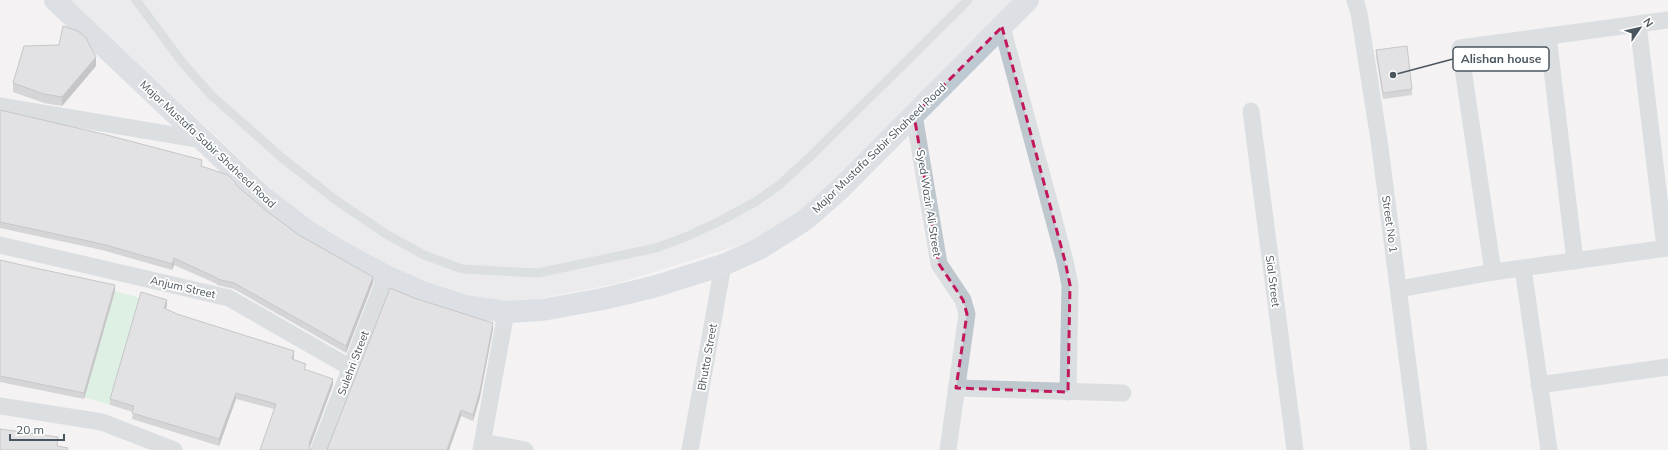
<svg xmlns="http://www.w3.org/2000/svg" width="1668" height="450" font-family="Mulish,sans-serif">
<rect width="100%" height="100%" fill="#f4f2f2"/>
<path fill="#e1e3e6" d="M 71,0 L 1019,0 L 814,200 L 756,240 L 615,284 L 507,305 L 467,300 L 412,279 L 303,218 Z"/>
<path fill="#c4eed2" d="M 115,291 L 141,298 L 110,405 L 84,397 Z"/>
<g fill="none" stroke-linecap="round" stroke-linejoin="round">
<path stroke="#bec7cd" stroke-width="9" d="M 136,0 L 182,62 L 211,95 L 281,157 L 337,201 L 386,234 L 424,255 L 462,269 L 538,273 L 656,248 L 688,236 L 720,221 L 755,202 L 778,186 L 810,157 L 968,0"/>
<g stroke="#bec7cd" stroke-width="17">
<path d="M 1355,0 L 1359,13 L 1379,140 L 1419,450"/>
<path d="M 1638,24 L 1665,248"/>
<path d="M 1002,27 L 1065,261 L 1070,285 L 1068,392"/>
<path d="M 1548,36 L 1575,261"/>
<path d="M 0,106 L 203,140"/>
<path d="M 1251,111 L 1295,450"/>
<path d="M 914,115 L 939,264 L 963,300 L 967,314 L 948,450"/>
<path d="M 0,245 L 229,298 L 351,368"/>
<path d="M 1523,268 L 1549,450"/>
<path d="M 1493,272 L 1668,248"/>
<path d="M 1399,289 L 1493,272 L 1460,48 L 1668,20"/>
<path d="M 1539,385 L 1668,367"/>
<path d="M 956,388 L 1123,393"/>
<path d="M 0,406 L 102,422 L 174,450"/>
<path d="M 483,442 L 525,450"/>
<path d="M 319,450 L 386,276"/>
<path d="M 481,450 L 506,312"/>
<path d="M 690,450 L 723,265"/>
</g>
<path stroke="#bfc9d2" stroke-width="22" d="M 55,0 L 262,196 L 307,231 L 338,250 L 386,276 L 425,293 L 465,306 L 506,312 L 542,310 L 603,299 L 653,287 L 723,265 L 759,249 L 805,220 L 839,190 L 1028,0"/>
</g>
<g fill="#afb2b6">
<path d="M 1376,50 L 1412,89 L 1412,95 L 1383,99 L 1376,56 Z"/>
<path d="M 96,66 L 62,106 L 44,103 L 13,92 L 13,83 Z"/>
<path d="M 0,110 L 202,167 L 236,186 L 268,212 L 299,235 L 373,283 L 346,353 L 234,289 L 217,285 L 217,284 L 174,265 L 172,270 L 102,250 L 0,228 Z"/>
<path d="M 0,260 L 115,291 L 84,399 L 0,382 Z"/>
<path d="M 167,306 L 166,309 L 177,314 L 294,358 L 293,360 L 306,370 L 333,385 L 274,409 L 236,399 L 219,446 L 132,419 L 133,412 L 110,405 L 110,399 Z"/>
<path d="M 493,329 L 480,397 L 473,421 L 461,416 L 449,450 L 327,450 Z"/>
</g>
<g fill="#8f9194">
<path d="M 96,57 L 96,66 L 62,106 L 62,97 Z"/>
<path d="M 174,258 L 174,265 L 172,270 L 172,264 Z"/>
<path d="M 373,277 L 373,283 L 346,353 L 346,346 Z"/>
<path d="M 115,285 L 115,291 L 84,399 L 84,393 Z"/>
<path d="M 167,300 L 167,306 L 164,314 L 164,308 Z"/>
<path d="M 493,323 L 493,329 L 480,397 L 473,421 L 473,415 Z"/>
<path d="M 294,351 L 294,358 L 292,365 L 292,359 Z"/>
<path d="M 333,379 L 333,385 L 310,447 L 309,450 L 310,441 Z"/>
<path d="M 236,393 L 236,399 L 219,446 L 219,439 Z"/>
<path d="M 461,410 L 461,416 L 449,450 L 447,450 Z"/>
</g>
<g fill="#cccfd4" stroke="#8f9194">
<path d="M 63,26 L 78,31 L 86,38 L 96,57 L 62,97 L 44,94 L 13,83 L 24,46 L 59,45 Z"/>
<path d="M 1407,46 L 1412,89 L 1383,93 L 1376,50 Z"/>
<path d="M 0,110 L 103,134 L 202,160 L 201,166 L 228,175 L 236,183 L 236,185 L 268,212 L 299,235 L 373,277 L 346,346 L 234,283 L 217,279 L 217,278 L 174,258 L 172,264 L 102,244 L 0,222 Z"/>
<path d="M 0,260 L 35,268 L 115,285 L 84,393 L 0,376 Z"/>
<path d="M 390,288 L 414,298 L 493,323 L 480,391 L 473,415 L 461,410 L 447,450 L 327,450 L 328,447 Z"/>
<path d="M 141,292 L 167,300 L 164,308 L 177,314 L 294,351 L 292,359 L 306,364 L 304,369 L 333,379 L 310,441 L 309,446 L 311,450 L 260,450 L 276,404 L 236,393 L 219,439 L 132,413 L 134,406 L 110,399 Z"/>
<path d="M 0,429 L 58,437 L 57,446 L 68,448 L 67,450 L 0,450 Z"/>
</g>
<path d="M0 0H1668V450H0ZM 1002,27 L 1065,261 L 1070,285 L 1068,392 L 956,388 L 967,314 L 963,300 L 939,264 L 914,115 Z" fill="#f4f2f2" fill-opacity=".55" fill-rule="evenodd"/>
<path fill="none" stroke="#c2185b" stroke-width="3" stroke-dasharray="8 5" stroke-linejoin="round" d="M 1002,27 L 1065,261 L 1070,285 L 1068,392 L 956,388 L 967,314 L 963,300 L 939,264 L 914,115 Z"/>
<g text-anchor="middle" stroke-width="3.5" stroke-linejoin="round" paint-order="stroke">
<g font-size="11" fill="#4a565f" stroke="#fff">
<text transform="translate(208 144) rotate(43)" y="4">Major Mustafa Sabir Shaheed Road</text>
<text transform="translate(879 148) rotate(-44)" y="4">Major Mustafa Sabir Shaheed Road</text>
<text transform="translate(929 203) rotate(81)" y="4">Syed Wazir Ali Street</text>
<text transform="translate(1390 224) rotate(82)" y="4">Street No 1</text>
<text transform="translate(1273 281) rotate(83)" y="4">Sial Street</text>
<text transform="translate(183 287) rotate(13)" y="4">Anjum Street</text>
<text transform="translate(707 357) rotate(-80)" y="4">Bhutta Street</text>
<text transform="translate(353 363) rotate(-69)" y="4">Sulehri Street</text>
</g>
</g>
<path fill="none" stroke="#4a565f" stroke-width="1.5" d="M1393 75L1453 59"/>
<circle fill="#4a565f" stroke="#fff" stroke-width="1.5" cx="1393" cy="75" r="4"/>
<rect fill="#fff" stroke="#4a565f" stroke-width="1.5" x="1453" y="47" width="96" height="24" rx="4"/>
<g font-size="12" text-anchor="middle" font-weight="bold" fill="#4a565f">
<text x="1501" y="63">Alishan house</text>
</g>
<g transform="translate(1640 28) rotate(56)" stroke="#ffffff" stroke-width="3" paint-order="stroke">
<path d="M0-3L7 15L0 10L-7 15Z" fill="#4a565f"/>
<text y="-6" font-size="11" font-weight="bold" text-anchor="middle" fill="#4a565f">N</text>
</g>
<path d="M10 434v6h54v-6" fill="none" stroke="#4a565f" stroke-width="2"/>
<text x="16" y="434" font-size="12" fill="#4a565f" stroke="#ffffff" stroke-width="3" paint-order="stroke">20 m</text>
</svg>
